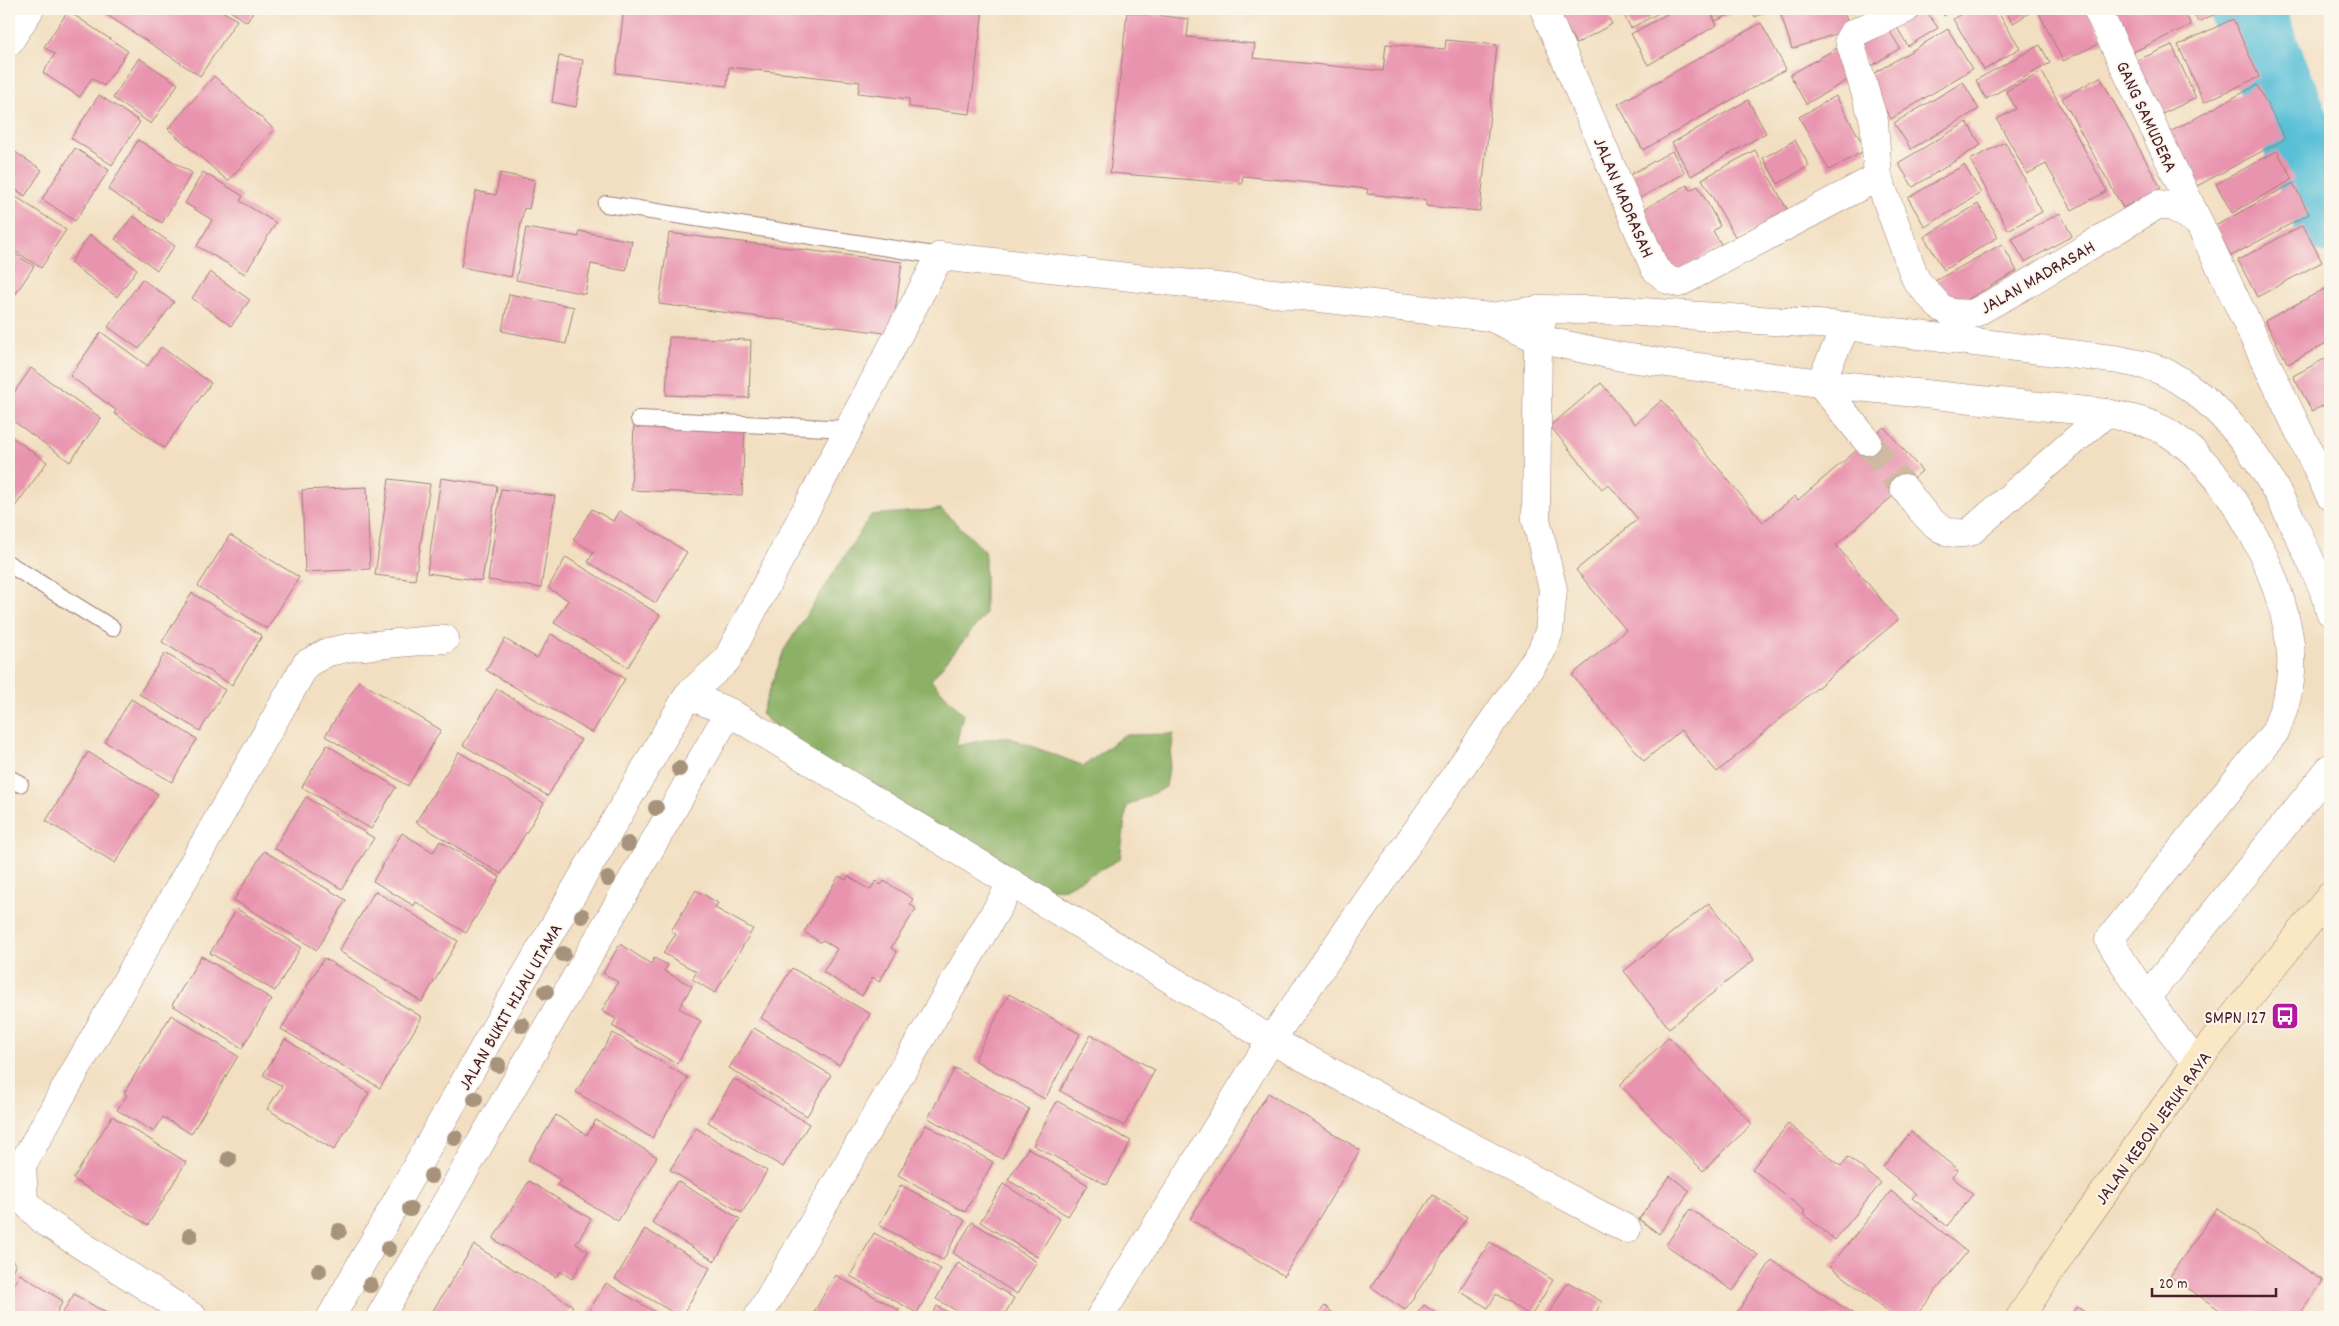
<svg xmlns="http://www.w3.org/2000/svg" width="2339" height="1326" font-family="Dekko,sans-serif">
<rect width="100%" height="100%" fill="#fbf7ec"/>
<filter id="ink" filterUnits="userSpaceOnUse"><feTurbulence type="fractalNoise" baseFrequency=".02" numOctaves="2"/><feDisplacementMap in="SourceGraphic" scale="10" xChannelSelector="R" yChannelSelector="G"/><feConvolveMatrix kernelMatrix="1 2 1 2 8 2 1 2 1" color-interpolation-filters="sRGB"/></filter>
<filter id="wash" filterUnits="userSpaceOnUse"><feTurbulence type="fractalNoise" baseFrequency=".0096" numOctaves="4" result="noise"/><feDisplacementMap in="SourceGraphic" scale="20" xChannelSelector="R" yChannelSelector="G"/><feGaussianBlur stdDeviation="1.12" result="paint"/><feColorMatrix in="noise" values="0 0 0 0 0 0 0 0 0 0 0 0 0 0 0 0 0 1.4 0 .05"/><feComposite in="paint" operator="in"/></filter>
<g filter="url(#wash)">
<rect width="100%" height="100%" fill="#f2dfc1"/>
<path fill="#8cb166" stroke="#6b6848" d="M 941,509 L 985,551 L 985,615 L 931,680 L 963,714 L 956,746 L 1005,736 L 1084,766 L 1124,735 L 1174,734 L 1166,787 L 1127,806 L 1120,859 L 1065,888 L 1032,891 L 790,740 L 761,714 L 784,650 L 871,515 Z"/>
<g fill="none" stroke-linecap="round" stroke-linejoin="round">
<path stroke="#59bfd7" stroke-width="74" d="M 2246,9 L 2330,217"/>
</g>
<g id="blocks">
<g fill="#e994af">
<path d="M 102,9 L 219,9 L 237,20 L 200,76 L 101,11 Z"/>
<path d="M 227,9 L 255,9 L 247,22 Z"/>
<path d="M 624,9 L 983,9 L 970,114 L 909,107 L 909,99 L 858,93 L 860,82 L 729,67 L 727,86 L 616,73 Z"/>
<path d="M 1556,9 L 1604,9 L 1612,24 L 1576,44 Z"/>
<path d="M 1620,9 L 1666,9 L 1631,28 Z"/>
<path d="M 1676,9 L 1708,9 L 1717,25 L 1648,65 L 1631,34 Z"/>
<path d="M 1710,9 L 1741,9 L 1716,21 Z"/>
<path d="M 1751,9 L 1771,9 L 1755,17 Z"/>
<path d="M 1789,9 L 1843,9 L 1850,29 L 1792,49 L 1780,12 Z"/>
<path d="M 1925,9 L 1938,28 L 1908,46 L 1896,26 Z"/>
<path d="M 1939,9 L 1955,9 L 1944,16 Z"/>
<path d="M 1969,9 L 1996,9 L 2020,48 L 1984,70 L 1953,19 Z"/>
<path d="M 2004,9 L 2036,9 L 2013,23 Z"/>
<path d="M 2037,9 L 2088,9 L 2104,41 L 2063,61 Z"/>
<path d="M 2100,9 L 2183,9 L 2191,25 L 2122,57 Z"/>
<path d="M 2192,9 L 2226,9 L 2198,22 Z"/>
<path d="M 68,11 L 128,51 L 104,86 L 92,78 L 80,97 L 43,73 L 55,54 L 44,47 Z"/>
<path d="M 1127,12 L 1189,19 L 1187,37 L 1255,44 L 1253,58 L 1383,71 L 1386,44 L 1445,49 L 1446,40 L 1497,45 L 1480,211 L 1426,206 L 1426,200 L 1367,194 L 1368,189 L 1243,176 L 1242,184 L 1110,173 Z"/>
<path d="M 2233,19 L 2259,77 L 2204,102 L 2178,45 Z"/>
<path d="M 1761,23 L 1786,69 L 1643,150 L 1618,104 Z"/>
<path d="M 1887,27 L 1900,48 L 1870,67 L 1858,45 Z"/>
<path d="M 1948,29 L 1972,69 L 1891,119 L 1866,78 Z"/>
<path d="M 2040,45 L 2050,63 L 1986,99 L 1976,80 Z"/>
<path d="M 2172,45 L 2196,98 L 2156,117 L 2131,63 Z"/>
<path d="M 1837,48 L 1853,77 L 1806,104 L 1790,75 Z"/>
<path d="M 559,56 L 583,60 L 576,107 L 552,102 Z"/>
<path d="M 139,58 L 178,84 L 151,124 L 113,98 Z"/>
<path d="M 2042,72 L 2107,191 L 2072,210 L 2046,164 L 2027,174 L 1997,119 L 2016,109 L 2006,91 Z"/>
<path d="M 214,76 L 274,129 L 228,181 L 168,129 Z"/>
<path d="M 2100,77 L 2161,188 L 2123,208 L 2062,98 Z"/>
<path d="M 1963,82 L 1979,109 L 1911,149 L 1894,123 Z"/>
<path d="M 2257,85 L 2285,139 L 2195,187 L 2166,134 Z"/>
<path d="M 99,95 L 140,122 L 112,165 L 71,138 Z"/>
<path d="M 1836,96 L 1866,150 L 1829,170 L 1799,117 Z"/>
<path d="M 1748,100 L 1766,133 L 1691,176 L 1672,143 Z"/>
<path d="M 1967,122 L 1981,145 L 1913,187 L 1898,163 Z"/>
<path d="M 138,140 L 192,173 L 162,223 L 108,190 Z"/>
<path d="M 1795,140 L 1809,166 L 1778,184 L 1763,158 Z"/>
<path d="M 2005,142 L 2042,212 L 2008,230 L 1970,160 Z"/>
<path d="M 9,148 L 42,170 L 25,196 L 9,185 Z"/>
<path d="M 75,148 L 109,170 L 75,221 L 42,199 Z"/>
<path d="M 1755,150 L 1788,211 L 1737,240 L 1702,179 Z"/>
<path d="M 1672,151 L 1685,173 L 1638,199 L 1626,177 Z"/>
<path d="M 2277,151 L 2293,179 L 2232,213 L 2216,184 Z"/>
<path d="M 1964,165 L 1981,193 L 1925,227 L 1908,198 Z"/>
<path d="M 203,172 L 243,196 L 240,201 L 276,223 L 245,274 L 197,246 L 212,220 L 185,203 Z"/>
<path d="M 500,173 L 535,180 L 529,209 L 524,208 L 511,277 L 461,267 L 476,191 L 496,195 Z"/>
<path d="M 2293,183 L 2309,214 L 2231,256 L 2215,226 Z"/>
<path d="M 1687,185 L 1690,190 L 1698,186 L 1720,226 L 1713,231 L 1722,246 L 1671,275 L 1637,213 Z"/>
<path d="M 9,192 L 66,230 L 41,268 L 9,247 Z"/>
<path d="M 1978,204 L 1998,237 L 1944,270 L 1924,237 Z"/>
<path d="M 2060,213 L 2072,236 L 2025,262 L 2012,239 Z"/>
<path d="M 133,216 L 175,246 L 157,270 L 115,239 Z"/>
<path d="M 2303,225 L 2322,262 L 2257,297 L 2238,260 Z"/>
<path d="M 526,228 L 579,237 L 579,231 L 632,241 L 626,271 L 591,264 L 585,294 L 516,280 Z"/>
<path d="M 669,233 L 902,262 L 892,334 L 659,304 Z"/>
<path d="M 90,235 L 137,269 L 117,297 L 70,263 Z"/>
<path d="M 2002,244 L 2017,271 L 1951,309 L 1935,281 Z"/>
<path d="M 9,250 L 34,266 L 9,304 Z"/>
<path d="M 210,272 L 250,300 L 231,326 L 192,298 Z"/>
<path d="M 142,279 L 174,302 L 139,349 L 108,327 Z"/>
<path d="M 2330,286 L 2330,341 L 2288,364 L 2265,321 Z"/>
<path d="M 509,294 L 574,307 L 566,344 L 502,331 Z"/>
<path d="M 101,332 L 148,366 L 161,347 L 211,383 L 164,448 L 114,413 L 116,410 L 70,376 Z"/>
<path d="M 669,337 L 751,340 L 749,398 L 666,395 Z"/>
<path d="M 2330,356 L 2330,402 L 2312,411 L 2293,376 Z"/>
<path d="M 31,368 L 101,418 L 70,462 L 9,418 L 9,400 Z"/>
<path d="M 1601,383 L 1635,424 L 1662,400 L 1763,522 L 1795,496 L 1798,500 L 1884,427 L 1922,471 L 1836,545 L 1898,620 L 1717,772 L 1681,730 L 1644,761 L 1572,675 L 1626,630 L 1576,570 L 1638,519 L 1608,484 L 1602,489 L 1550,426 Z"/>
<path d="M 634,425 L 745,429 L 742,495 L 631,490 Z"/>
<path d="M 9,435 L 47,462 L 9,515 Z"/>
<path d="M 441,478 L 497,486 L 482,581 L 427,573 Z"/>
<path d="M 389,479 L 430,484 L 415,580 L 375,575 Z"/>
<path d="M 367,487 L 370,569 L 305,572 L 302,490 Z"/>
<path d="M 501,489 L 555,496 L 541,588 L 488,580 Z"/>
<path d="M 592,509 L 613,521 L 619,511 L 687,552 L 656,603 L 588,562 L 594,552 L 573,540 Z"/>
<path d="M 230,535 L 299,577 L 267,629 L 198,586 Z"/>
<path d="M 566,557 L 660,615 L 628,667 L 554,623 L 568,600 L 548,588 Z"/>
<path d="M 192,593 L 262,636 L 232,685 L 162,642 Z"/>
<path d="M 551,634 L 625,679 L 592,733 L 486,670 L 505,639 L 537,658 Z"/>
<path d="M 165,653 L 225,690 L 200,731 L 139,694 Z"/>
<path d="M 359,681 L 441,730 L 408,786 L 325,736 Z"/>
<path d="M 497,689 L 581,740 L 548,796 L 463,745 Z"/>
<path d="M 131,699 L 197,739 L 172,782 L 105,742 Z"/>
<path d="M 327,745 L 396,787 L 371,829 L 302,787 Z"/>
<path d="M 88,752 L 158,794 L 115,863 L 46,821 Z"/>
<path d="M 459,752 L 544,803 L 501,874 L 416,822 Z"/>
<path d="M 306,797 L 374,838 L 342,889 L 274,848 Z"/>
<path d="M 402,833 L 433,852 L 440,841 L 500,877 L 466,933 L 416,902 L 414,906 L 373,881 Z"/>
<path d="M 264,851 L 346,900 L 317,950 L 234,900 Z"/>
<path d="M 839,876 L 846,880 L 848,876 L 870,890 L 876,881 L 881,885 L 884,881 L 913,899 L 910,904 L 916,909 L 891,948 L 897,952 L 879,982 L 873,977 L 862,996 L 823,972 L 837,949 L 823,940 L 820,942 L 804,932 Z"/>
<path d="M 696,890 L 718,903 L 715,908 L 753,929 L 715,993 L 692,979 L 697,972 L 663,953 L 676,934 L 671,931 Z"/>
<path d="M 375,891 L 458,941 L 422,1002 L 339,951 Z"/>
<path d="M 1709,903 L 1754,960 L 1669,1028 L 1624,971 Z"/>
<path d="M 237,909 L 301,947 L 275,991 L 210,953 Z"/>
<path d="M 620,944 L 651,964 L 654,958 L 668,965 L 664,971 L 692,986 L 679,1008 L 701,1021 L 677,1064 L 612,1026 L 616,1019 L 602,1011 L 618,982 L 603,973 Z"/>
<path d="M 201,956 L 272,999 L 242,1048 L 172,1005 Z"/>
<path d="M 324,958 L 422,1017 L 380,1088 L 281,1029 Z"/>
<path d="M 792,968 L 870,1014 L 839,1065 L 761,1018 Z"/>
<path d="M 1009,994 L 1080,1034 L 1045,1099 L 974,1060 Z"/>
<path d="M 171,1015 L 238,1056 L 191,1134 L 163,1117 L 154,1132 L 117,1110 L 127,1095 L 124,1093 Z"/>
<path d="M 754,1028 L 831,1075 L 807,1116 L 729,1068 Z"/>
<path d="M 613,1033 L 688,1078 L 652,1138 L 576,1092 Z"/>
<path d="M 1091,1035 L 1155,1070 L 1124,1126 L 1060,1091 Z"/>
<path d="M 1669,1037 L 1752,1124 L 1703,1171 L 1620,1085 Z"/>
<path d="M 285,1039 L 369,1093 L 334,1150 L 267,1109 L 282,1086 L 263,1075 Z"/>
<path d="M 955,1068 L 1029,1109 L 1002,1159 L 928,1118 Z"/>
<path d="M 734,1079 L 809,1124 L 783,1167 L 708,1122 Z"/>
<path d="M 1268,1093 L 1360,1150 L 1284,1276 L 1190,1219 Z"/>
<path d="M 1057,1101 L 1131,1141 L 1107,1185 L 1033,1145 Z"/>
<path d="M 556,1115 L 587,1135 L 596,1120 L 657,1157 L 618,1221 L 557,1185 L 561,1180 L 528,1160 Z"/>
<path d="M 112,1116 L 186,1162 L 148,1225 L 73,1179 Z"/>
<path d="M 1788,1124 L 1841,1166 L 1848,1157 L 1881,1183 L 1835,1240 L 1803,1214 L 1805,1211 L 1752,1169 Z"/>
<path d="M 926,1125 L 993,1162 L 965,1212 L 898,1175 Z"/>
<path d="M 696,1128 L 767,1171 L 742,1213 L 670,1170 Z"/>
<path d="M 1911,1132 L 1958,1170 L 1952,1177 L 1973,1194 L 1947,1226 L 1912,1198 L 1916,1194 L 1883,1167 Z"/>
<path d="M 1028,1148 L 1088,1185 L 1068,1216 L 1008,1180 Z"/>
<path d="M 1670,1176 L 1690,1191 L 1659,1234 L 1639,1219 Z"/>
<path d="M 529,1181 L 591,1219 L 576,1244 L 588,1251 L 572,1279 L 560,1271 L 556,1277 L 493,1239 Z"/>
<path d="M 677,1181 L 740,1219 L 715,1261 L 652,1223 Z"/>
<path d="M 1003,1184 L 1060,1219 L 1037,1257 L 980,1222 Z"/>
<path d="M 901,1185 L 965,1220 L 943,1260 L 879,1225 Z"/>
<path d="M 1891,1191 L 1967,1252 L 1915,1317 L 1895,1317 L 1830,1266 Z"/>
<path d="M 1433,1195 L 1467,1217 L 1405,1310 L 1371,1287 Z"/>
<path d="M 2217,1208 L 2323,1281 L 2298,1317 L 2230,1317 L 2170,1276 Z"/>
<path d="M 1690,1209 L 1758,1255 L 1733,1291 L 1666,1245 Z"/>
<path d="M 972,1222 L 1037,1262 L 1017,1294 L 953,1253 Z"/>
<path d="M 645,1229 L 710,1268 L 681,1317 L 615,1279 Z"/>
<path d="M 874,1233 L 941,1269 L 917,1313 L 850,1276 Z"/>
<path d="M 1490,1242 L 1553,1280 L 1531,1316 L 1496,1294 L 1488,1308 L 1459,1291 Z"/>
<path d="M 474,1245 L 573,1306 L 566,1317 L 442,1317 L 432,1312 Z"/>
<path d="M 9,1259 L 16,1264 L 9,1276 Z"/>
<path d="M 1772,1260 L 1858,1317 L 1734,1317 Z"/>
<path d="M 958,1263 L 1014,1298 L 1003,1317 L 968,1317 L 936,1299 Z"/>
<path d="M 20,1274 L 63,1301 L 54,1317 L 9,1317 L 9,1292 Z"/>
<path d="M 835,1275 L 899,1310 L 895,1317 L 818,1317 L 813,1314 Z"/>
<path d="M 1568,1282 L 1602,1302 L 1593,1317 L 1546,1317 Z"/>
<path d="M 606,1283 L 663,1317 L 585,1317 Z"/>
<path d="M 74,1294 L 111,1316 L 110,1317 L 60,1317 Z"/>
<path d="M 1424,1305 L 1441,1317 L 1414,1317 Z"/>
<path d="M 937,1306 L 956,1317 L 930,1317 Z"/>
<path d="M 1325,1306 L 1337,1317 L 1315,1317 Z"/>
<path d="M 2077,1307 L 2092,1317 L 2069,1317 Z"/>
</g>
</g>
</g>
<g filter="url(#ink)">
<use href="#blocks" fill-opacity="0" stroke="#9e7f76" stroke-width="1"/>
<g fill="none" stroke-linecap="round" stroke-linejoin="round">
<path stroke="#d0b9a3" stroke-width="28" stroke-dasharray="28 14" stroke-linecap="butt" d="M 1867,441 L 1904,488"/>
<g stroke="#9e7f76" stroke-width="18">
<g id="lane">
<path d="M 606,204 L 940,256"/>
<path d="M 639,419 L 848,429"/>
<path d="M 9,564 L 112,628"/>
<path d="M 9,778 L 20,784"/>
</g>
</g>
<g stroke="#9e7f76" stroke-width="29">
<g id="street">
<path d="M 1544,9 L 1655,269 L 1668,280 L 1679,283 L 1878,177"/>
<path d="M 1906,9 L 1852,34 L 1849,39 L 1874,121 L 1878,177 L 1916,280 L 1939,306 L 1951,313 L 1973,314 L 2018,289 L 2159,204 L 2173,207 L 2199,223 L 2330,496"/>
<path d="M 2097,9 L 2199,223"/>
<path d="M 9,42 L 30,9"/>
<path d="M 1490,317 L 1538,339 L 1622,357 L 1820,383 L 2106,413 C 2129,418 2153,422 2173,436 C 2233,475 2287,585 2291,655 C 2293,682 2285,707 2275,732 L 2109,940 L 2146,998 L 2196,1063"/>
<path d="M 1846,326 L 1820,383 L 1867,441"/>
<path d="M 1904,488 C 1922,510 1937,540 1970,532 L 2106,413"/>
<path d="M 688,695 L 729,712 L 1271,1040 L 1627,1229"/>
<path d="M 2146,998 L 2330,768"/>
<path d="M 193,1317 L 44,1221 L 24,1201 L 22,1165 L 306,664 L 328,652 L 352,647 L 445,639"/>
<path d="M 331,1317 L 507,1007 L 688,695 L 726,661 L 940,256 L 1490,317 L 1544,309 L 1628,311 L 1846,326 L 2120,360 C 2131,363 2143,364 2154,368 C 2168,372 2182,382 2193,390 C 2261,441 2292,521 2326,595 L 2330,612"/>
<path d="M 380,1317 L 729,712"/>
<path d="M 758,1317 L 1012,883"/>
<path d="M 1100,1317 L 1271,1040 L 1541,652 L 1549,632 L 1553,589 L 1536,519 L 1538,339 L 1542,321"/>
</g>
</g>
<g stroke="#9e7f76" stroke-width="29">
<path id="secondary" d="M 2020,1317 L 2072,1238 L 2196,1063 L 2330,896"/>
</g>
<use href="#lane" stroke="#fff" stroke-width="16"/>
<use href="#street" stroke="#fff" stroke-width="28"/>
<use href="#secondary" stroke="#fae7c3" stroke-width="28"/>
</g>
<g fill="#a7937b">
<circle cx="679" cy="769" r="8"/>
<circle cx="656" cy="808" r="8"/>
<circle cx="628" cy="844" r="8"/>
<circle cx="608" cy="879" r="8"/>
<circle cx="582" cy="916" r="8"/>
<circle cx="563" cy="954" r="8"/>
<circle cx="546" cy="992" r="8"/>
<circle cx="522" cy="1025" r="8"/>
<circle cx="498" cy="1065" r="8"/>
<circle cx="475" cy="1099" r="8"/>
<circle cx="455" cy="1138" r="8"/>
<circle cx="229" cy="1159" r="8"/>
<circle cx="431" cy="1176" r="8"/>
<circle cx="410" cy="1209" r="8"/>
<circle cx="339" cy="1231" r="8"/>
<circle cx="190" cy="1236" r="8"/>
<circle cx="388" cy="1249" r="8"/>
<circle cx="319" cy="1271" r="8"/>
<circle cx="370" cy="1285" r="8"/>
</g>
</g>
<defs>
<g id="bus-square" transform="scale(1.4375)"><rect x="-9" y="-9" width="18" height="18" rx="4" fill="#b5179e" stroke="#fbf7ec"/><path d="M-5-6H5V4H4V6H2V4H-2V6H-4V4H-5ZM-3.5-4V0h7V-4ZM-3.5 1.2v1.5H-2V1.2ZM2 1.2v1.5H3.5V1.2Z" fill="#fff"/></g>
</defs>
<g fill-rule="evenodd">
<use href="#bus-square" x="2285" y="1016"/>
</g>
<g text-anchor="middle" stroke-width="4" stroke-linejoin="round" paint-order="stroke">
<g font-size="19" fill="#4a1f2b" stroke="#fbf7ec">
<text transform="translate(2148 116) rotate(65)" y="7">GANG SAMUDERA</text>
<text transform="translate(1625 197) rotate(67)" y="7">JALAN MADRASAH</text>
<text transform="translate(2037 276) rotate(-30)" y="7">JALAN MADRASAH</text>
<text transform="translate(509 1006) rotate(-60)" y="7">JALAN BUKIT HIJAU UTAMA</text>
<text transform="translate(2152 1127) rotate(-54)" y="7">JALAN KEBON JERUK RAYA</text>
</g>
<g font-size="19" fill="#4a1f2b" stroke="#fbf7ec" text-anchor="end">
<text x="2266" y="1023">SMPN 127</text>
</g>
</g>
<rect width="2339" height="1326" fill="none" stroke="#fbf7ec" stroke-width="30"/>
<path d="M2152 1288v8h124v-8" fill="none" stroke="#4a1f2b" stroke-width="2.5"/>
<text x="2159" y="1288" font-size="15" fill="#4a1f2b" stroke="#fbf7ec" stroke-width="4" paint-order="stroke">20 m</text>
</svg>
